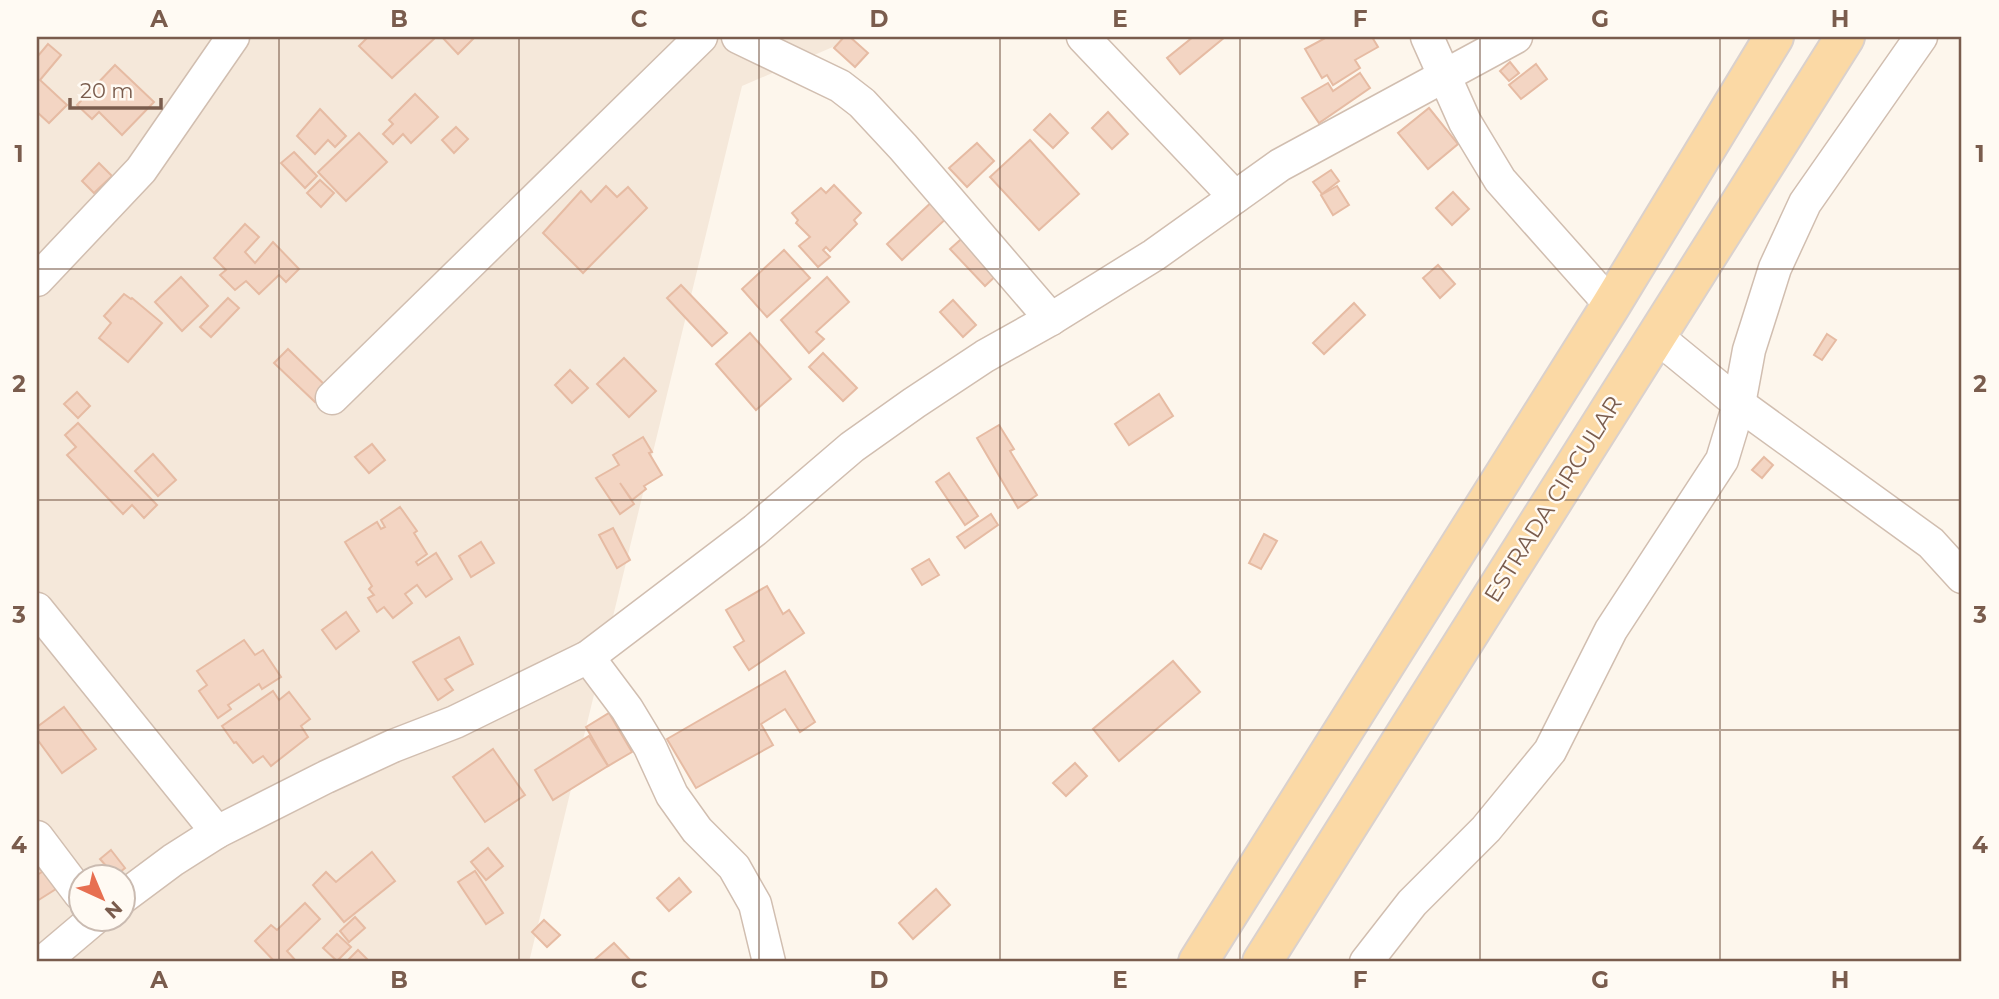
<svg xmlns="http://www.w3.org/2000/svg" width="1999" height="999" font-family="Montserrat,sans-serif">
<rect width="100%" height="100%" fill="#fdf6ec"/>
<path fill="#f5e8da" fill-rule="evenodd" d="M 37,37 L 856,37 L 742,86 L 529,962 L 37,962 ZM 80,876 L 122,876 L 122,918 L 80,918 Z"/>
<g fill="#f3d5c3" stroke="#e6bba3" stroke-width="2">
<path d="M 368,37 L 436,37 L 392,78 L 359,46 Z"/>
<path d="M 442,37 L 475,37 L 458,54 Z"/>
<path d="M 844,37 L 850,37 L 868,53 L 855,67 L 834,48 Z"/>
<path d="M 1193,37 L 1225,37 L 1180,74 L 1167,58 Z"/>
<path d="M 1327,37 L 1372,37 L 1378,47 L 1355,60 L 1360,68 L 1333,85 L 1327,75 L 1322,78 L 1305,49 Z"/>
<path d="M 48,44 L 61,55 L 40,80 L 67,105 L 49,123 L 37,112 L 37,57 Z"/>
<path d="M 1510,62 L 1519,73 L 1509,81 L 1500,71 Z"/>
<path d="M 1536,64 L 1547,79 L 1521,99 L 1509,85 Z"/>
<path d="M 115,65 L 154,102 L 122,135 L 99,112 L 92,119 L 77,105 Z"/>
<path d="M 1360,73 L 1370,88 L 1319,123 L 1302,98 L 1328,83 L 1333,91 Z"/>
<path d="M 415,94 L 438,117 L 411,143 L 403,134 L 393,144 L 383,134 L 393,124 L 389,120 Z"/>
<path d="M 1429,108 L 1458,144 L 1428,169 L 1398,133 Z"/>
<path d="M 320,109 L 346,136 L 335,147 L 328,140 L 315,154 L 297,136 Z"/>
<path d="M 1108,112 L 1128,134 L 1112,149 L 1092,128 Z"/>
<path d="M 1050,114 L 1068,133 L 1053,148 L 1034,130 Z"/>
<path d="M 456,127 L 468,139 L 454,153 L 442,140 Z"/>
<path d="M 359,133 L 387,162 L 346,201 L 318,172 Z"/>
<path d="M 1030,140 L 1079,194 L 1039,230 L 990,177 Z"/>
<path d="M 977,143 L 994,161 L 967,187 L 949,168 Z"/>
<path d="M 294,152 L 317,176 L 305,188 L 281,163 Z"/>
<path d="M 99,163 L 112,176 L 94,193 L 82,181 Z"/>
<path d="M 1331,170 L 1339,181 L 1322,194 L 1313,182 Z"/>
<path d="M 320,180 L 334,193 L 321,207 L 307,193 Z"/>
<path d="M 834,185 L 861,213 L 854,220 L 857,224 L 830,251 L 826,247 L 823,250 L 830,257 L 818,267 L 799,246 L 810,237 L 796,223 L 798,220 L 792,213 L 821,188 L 826,193 Z"/>
<path d="M 606,186 L 617,197 L 628,187 L 647,208 L 583,273 L 543,233 L 581,191 L 591,202 Z"/>
<path d="M 1337,186 L 1349,205 L 1333,215 L 1321,195 Z"/>
<path d="M 1453,192 L 1469,209 L 1452,225 L 1436,208 Z"/>
<path d="M 937,197 L 952,213 L 902,260 L 887,244 Z"/>
<path d="M 245,224 L 259,237 L 245,252 L 255,263 L 273,242 L 299,269 L 286,282 L 279,275 L 259,294 L 246,281 L 235,290 L 220,275 L 226,270 L 214,258 Z"/>
<path d="M 968,233 L 1002,270 L 985,286 L 950,249 Z"/>
<path d="M 784,250 L 810,278 L 767,317 L 742,289 Z"/>
<path d="M 1438,265 L 1455,284 L 1440,298 L 1423,278 Z"/>
<path d="M 181,277 L 208,306 L 182,331 L 155,302 Z"/>
<path d="M 827,277 L 849,302 L 816,332 L 824,339 L 809,353 L 781,320 Z"/>
<path d="M 681,285 L 727,333 L 712,346 L 667,298 Z"/>
<path d="M 124,294 L 131,299 L 132,298 L 162,323 L 128,362 L 99,338 L 111,323 L 104,316 Z"/>
<path d="M 228,298 L 239,308 L 211,337 L 200,327 Z"/>
<path d="M 953,300 L 976,325 L 963,337 L 940,312 Z"/>
<path d="M 1354,303 L 1365,315 L 1324,354 L 1313,343 Z"/>
<path d="M 750,333 L 791,379 L 756,410 L 716,364 Z"/>
<path d="M 1827,334 L 1836,340 L 1822,360 L 1814,355 Z"/>
<path d="M 288,349 L 328,388 L 315,402 L 274,363 Z"/>
<path d="M 823,353 L 857,388 L 843,401 L 809,367 Z"/>
<path d="M 624,358 L 656,391 L 629,417 L 597,384 Z"/>
<path d="M 570,370 L 588,388 L 572,403 L 555,385 Z"/>
<path d="M 77,392 L 90,406 L 78,418 L 64,404 Z"/>
<path d="M 1159,394 L 1173,416 L 1129,445 L 1115,424 Z"/>
<path d="M 78,423 L 157,505 L 144,518 L 132,505 L 123,514 L 67,455 L 76,447 L 65,435 Z"/>
<path d="M 999,425 L 1014,449 L 1010,451 L 1037,495 L 1018,508 L 977,438 Z"/>
<path d="M 643,437 L 652,452 L 649,453 L 662,475 L 644,486 L 646,489 L 632,500 L 620,483 L 634,504 L 620,514 L 596,478 L 619,465 L 613,455 Z"/>
<path d="M 372,444 L 385,460 L 369,473 L 355,457 Z"/>
<path d="M 153,454 L 176,480 L 158,496 L 135,471 Z"/>
<path d="M 1764,457 L 1773,465 L 1762,478 L 1752,470 Z"/>
<path d="M 949,473 L 978,516 L 965,525 L 936,482 Z"/>
<path d="M 400,507 L 417,531 L 414,533 L 427,554 L 416,562 L 418,565 L 436,553 L 452,579 L 426,597 L 417,585 L 405,594 L 412,603 L 393,618 L 384,607 L 377,612 L 368,598 L 374,595 L 369,589 L 372,586 L 345,542 L 377,522 L 381,529 L 385,527 L 381,520 Z"/>
<path d="M 991,514 L 998,525 L 965,548 L 957,537 Z"/>
<path d="M 613,528 L 630,560 L 617,568 L 599,535 Z"/>
<path d="M 1264,534 L 1277,541 L 1261,569 L 1249,563 Z"/>
<path d="M 481,542 L 494,563 L 471,577 L 459,556 Z"/>
<path d="M 929,559 L 939,575 L 922,585 L 912,569 Z"/>
<path d="M 767,586 L 783,614 L 789,610 L 804,633 L 749,670 L 734,647 L 744,641 L 726,610 Z"/>
<path d="M 346,612 L 359,631 L 336,649 L 322,630 Z"/>
<path d="M 459,637 L 473,664 L 445,679 L 453,690 L 438,700 L 413,662 Z"/>
<path d="M 244,640 L 255,655 L 263,650 L 281,677 L 262,689 L 259,684 L 228,705 L 231,709 L 218,718 L 199,691 L 207,685 L 197,671 Z"/>
<path d="M 1173,661 L 1200,692 L 1119,761 L 1093,729 Z"/>
<path d="M 785,671 L 815,722 L 800,732 L 785,709 L 761,724 L 773,745 L 696,788 L 667,739 Z"/>
<path d="M 273,691 L 279,700 L 289,692 L 310,719 L 301,726 L 308,737 L 271,766 L 263,756 L 253,763 L 236,742 L 234,743 L 222,726 Z"/>
<path d="M 64,707 L 96,749 L 62,773 L 37,739 L 37,727 Z"/>
<path d="M 609,713 L 632,752 L 608,766 L 586,727 Z"/>
<path d="M 589,736 L 608,766 L 553,800 L 535,770 Z"/>
<path d="M 493,749 L 525,795 L 485,822 L 453,777 Z"/>
<path d="M 1075,763 L 1087,776 L 1066,796 L 1053,783 Z"/>
<path d="M 488,848 L 503,866 L 486,880 L 471,862 Z"/>
<path d="M 111,850 L 125,868 L 115,876 L 100,859 Z"/>
<path d="M 372,852 L 395,881 L 344,922 L 313,885 L 326,872 L 336,882 Z"/>
<path d="M 50,858 L 67,882 L 37,901 L 37,875 L 42,872 L 38,866 Z"/>
<path d="M 475,871 L 503,913 L 486,924 L 458,882 Z"/>
<path d="M 679,878 L 691,892 L 669,911 L 657,898 Z"/>
<path d="M 936,889 L 950,905 L 913,939 L 899,923 Z"/>
<path d="M 305,903 L 320,919 L 287,951 L 297,962 L 275,962 L 255,941 L 271,925 L 277,930 Z"/>
<path d="M 355,917 L 365,928 L 349,942 L 340,931 Z"/>
<path d="M 544,920 L 560,935 L 547,947 L 532,932 Z"/>
<path d="M 337,934 L 351,947 L 337,961 L 323,948 Z"/>
<path d="M 614,943 L 632,962 L 592,962 Z"/>
<path d="M 358,950 L 370,962 L 346,962 Z"/>
</g>
<g fill="none" stroke-linecap="round" stroke-linejoin="round">
<g stroke="#d1beb0" stroke-width="35">
<g id="minor">
<path d="M 738,37 L 840,86 L 862,103 L 903,147 L 1051,319"/>
<path d="M 1083,37 L 1235,197"/>
<path d="M 1427,37 L 1465,122 L 1500,180 L 1611,305"/>
<path d="M 37,280 L 141,170 L 233,37"/>
<path d="M 1656,336 L 1739,404 L 1931,543 L 1962,577"/>
<path d="M 332,398 L 701,37"/>
<path d="M 37,609 L 217,832"/>
<path d="M 588,657 L 627,709 L 650,747 L 672,795 L 697,830 L 734,867 L 755,904 L 769,962"/>
<path d="M 37,837 L 80,894"/>
<path d="M 122,898 L 173,860 L 217,832 L 326,777 L 393,746 L 455,722 L 588,657 L 755,530 L 852,447 L 914,403 L 985,356 L 1051,319 L 1154,255 L 1280,165 L 1516,37"/>
<path d="M 43,962 L 95,918"/>
<path d="M 1366,962 L 1412,903 L 1486,829 L 1550,751 L 1611,630 L 1722,460 L 1739,404 L 1749,350 L 1775,268 L 1805,203 L 1921,37"/>
</g>
</g>
<g stroke="#dad1cd" stroke-width="42">
<g id="major">
<path d="M 1198,962 L 1611,305 L 1774,37"/>
<path d="M 1262,962 L 1845,37"/>
</g>
</g>
<use href="#minor" stroke="#fff" stroke-width="32"/>
<use href="#major" stroke="#fbd9a5" stroke-width="38"/>
</g>
<path fill="none" stroke="#7a5c4d" stroke-width="2" stroke-opacity="0.55" d="M 279,37 L 279,962M 519,37 L 519,962M 759,37 L 759,962M 1000,37 L 1000,962M 1240,37 L 1240,962M 1480,37 L 1480,962M 1720,37 L 1720,962M 37,269 L 1962,269M 37,500 L 1962,500M 37,730 L 1962,730"/>
<g text-anchor="middle" stroke-width="5" stroke-linejoin="round" paint-order="stroke">
<g font-size="23" fill="#7a5c4d" stroke="#fffaf3">
<text transform="translate(1553 499) rotate(-58)" y="8">ESTRADA CIRCULAR</text>
</g>
</g>
<rect width="1999" height="999" fill="none" stroke="#fffaf3" stroke-width="77"/>
<g transform="translate(102 898) rotate(136)"><circle r="33" fill="#fffaf3" stroke="#cabbb1" stroke-width="2"/>
<path d="M0-5L12 26L0 18L-12 26Z" fill="#e76f51"/>
<text y="-10" font-size="19" font-weight="bold" text-anchor="middle" fill="#7a5c4d">N</text>
</g>
<path d="M70 98v10h91v-10" fill="none" stroke="#7a5c4d" stroke-width="3.5"/>
<text x="80" y="98" font-size="21" fill="#7a5c4d" stroke="#fffaf3" stroke-width="5" paint-order="stroke">20 m</text>
<rect x="38" y="38" width="1922" height="922" fill="none" stroke="#7a5c4d" stroke-width="2.5"/>
<g font-size="23" text-anchor="middle" font-weight="bold" fill="#7a5c4d">
<text x="159" y="27">A</text>
<text x="399" y="27">B</text>
<text x="639" y="27">C</text>
<text x="879" y="27">D</text>
<text x="1120" y="27">E</text>
<text x="1360" y="27">F</text>
<text x="1600" y="27">G</text>
<text x="1840" y="27">H</text>
<text x="19" y="162">1</text>
<text x="1980" y="162">1</text>
<text x="19" y="392">2</text>
<text x="1980" y="392">2</text>
<text x="19" y="623">3</text>
<text x="1980" y="623">3</text>
<text x="19" y="853">4</text>
<text x="1980" y="853">4</text>
<text x="159" y="988">A</text>
<text x="399" y="988">B</text>
<text x="639" y="988">C</text>
<text x="879" y="988">D</text>
<text x="1120" y="988">E</text>
<text x="1360" y="988">F</text>
<text x="1600" y="988">G</text>
<text x="1840" y="988">H</text>
</g>
</svg>
